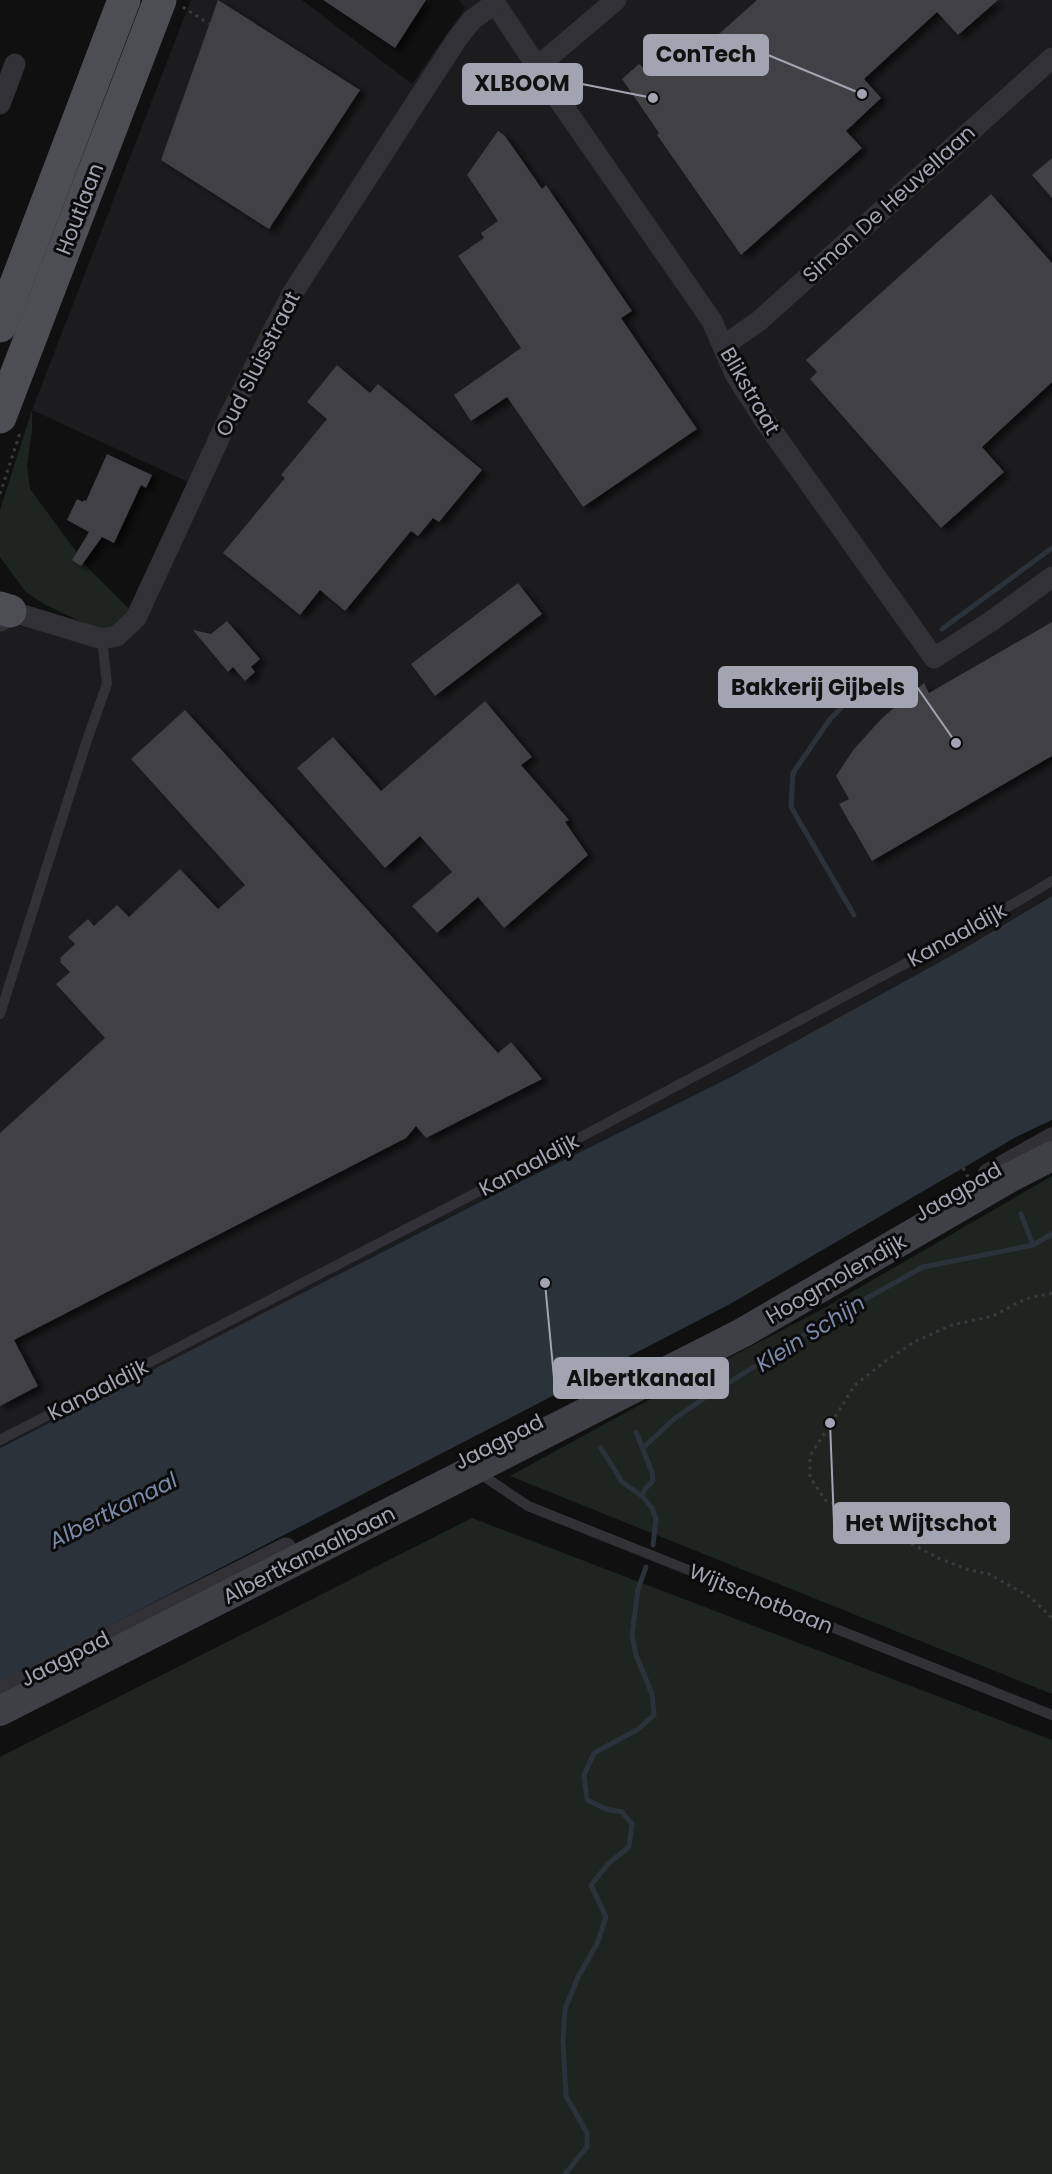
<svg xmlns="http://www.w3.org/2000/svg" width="1052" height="2174" font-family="Poppins,sans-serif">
<defs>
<filter id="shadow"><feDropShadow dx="6" dy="4" stdDeviation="3" flood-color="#0009"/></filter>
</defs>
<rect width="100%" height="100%" fill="#101011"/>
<path fill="#1c1c1e" d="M 191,0 L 302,0 L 412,84 L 465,8 L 459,0 L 1052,0 L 1052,896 L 965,948 L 729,1078 L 480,1202 L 0,1448 L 0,622 L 117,636 L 197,486 L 32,410 Z"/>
<g fill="#1e2520">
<path d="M 32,410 L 32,430 L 27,465 L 30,489 L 89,569 L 131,611 L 115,628 L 103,629 L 94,628 L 44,604 L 26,592 L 0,557 L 0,510 Z"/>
<path d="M 1052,1176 L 1052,1694 L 510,1476 L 634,1408 L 826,1307 Z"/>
<path d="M 472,1518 L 1052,1740 L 1052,2174 L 0,2174 L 0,1757 Z"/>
</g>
<path fill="#2c323a" d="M 1052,896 L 1052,1120 L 1016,1137 L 730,1304 L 0,1682 L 0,1448 L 480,1202 L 729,1078 L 965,948 Z"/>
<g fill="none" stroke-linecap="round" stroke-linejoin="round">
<g stroke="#2c323a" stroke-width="5">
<path d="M 942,629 L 1052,548"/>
<path d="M 854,915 L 791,807 L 793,773 L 830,719 L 862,687 L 886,669"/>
<path d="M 1033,1245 L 1052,1234"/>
<path d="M 636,1432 L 652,1472 L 653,1481 L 645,1489 L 642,1496"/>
<path d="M 601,1448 L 622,1482 L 642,1496 L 652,1508 L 656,1519 L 653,1545"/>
<path d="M 643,1448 L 674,1419 L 703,1399 L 831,1318 L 923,1267 L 1033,1245 L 1021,1214"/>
<path d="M 565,2174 L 587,2147 L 587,2133 L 566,2096 L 563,2040 L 565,2009 L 578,1977 L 597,1944 L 606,1917 L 591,1885 L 609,1863 L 629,1847 L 632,1824 L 622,1812 L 606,1809 L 587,1800 L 584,1775 L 594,1753 L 637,1730 L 654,1715 L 652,1694 L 636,1655 L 632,1635 L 638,1589 L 646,1567"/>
</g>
</g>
<g fill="#3f3f44" filter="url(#shadow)">
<path d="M 218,0 L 360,90 L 269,229 L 161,160 Z"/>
<path d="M 323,0 L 426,0 L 395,48 Z"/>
<path d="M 757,0 L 998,0 L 958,35 L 937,12 L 864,79 L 881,98 L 846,131 L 862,148 L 741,255 L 657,135 L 659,133 L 622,79 L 639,64 L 651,75 L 682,46 L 693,57 Z"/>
<path d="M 498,131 L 505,136 L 542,189 L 546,185 L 632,311 L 621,318 L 697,429 L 583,507 L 507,397 L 471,421 L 454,395 L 521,348 L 458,256 L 484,238 L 481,233 L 498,221 L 467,175 Z"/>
<path d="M 1052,158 L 1052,198 L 1032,175 Z"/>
<path d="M 991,194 L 1052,263 L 1052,382 L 982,447 L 1004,472 L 941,528 L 810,379 L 817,372 L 806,360 Z"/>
<path d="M 337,365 L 370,393 L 378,384 L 482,470 L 439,522 L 433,518 L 418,536 L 411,531 L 345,611 L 320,590 L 300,615 L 223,553 L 285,478 L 281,475 L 327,419 L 307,402 Z"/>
<path d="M 107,454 L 152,475 L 146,488 L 141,485 L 114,543 L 102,537 L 81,566 L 72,560 L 89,532 L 67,520 L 77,499 L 83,502 L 84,500 L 86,501 Z"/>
<path d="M 518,583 L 542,614 L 435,696 L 411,664 Z"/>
<path d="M 227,621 L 260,659 L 251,667 L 255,672 L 245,681 L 233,667 L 228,672 L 193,630 L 211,634 Z"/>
<path d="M 1052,622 L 1052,756 L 872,861 L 839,804 L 849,799 L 836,776 L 854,749 L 882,718 L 924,683 L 929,693 Z"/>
<path d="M 485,701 L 532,757 L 521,765 L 569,820 L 565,822 L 588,855 L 504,928 L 478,897 L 437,933 L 412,906 L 452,872 L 420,836 L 385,868 L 297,768 L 333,737 L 381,791 Z"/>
<path d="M 185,710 L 498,1053 L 511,1042 L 542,1079 L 426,1138 L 416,1126 L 406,1138 L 14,1340 L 38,1386 L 0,1406 L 0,1133 L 105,1038 L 56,984 L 70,972 L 60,962 L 61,960 L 60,958 L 75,944 L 68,937 L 88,919 L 94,926 L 117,905 L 129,917 L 180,869 L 218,909 L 245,885 L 131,759 Z"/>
</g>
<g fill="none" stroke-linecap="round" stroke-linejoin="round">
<g stroke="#393a3e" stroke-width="3" stroke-dasharray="3 4.5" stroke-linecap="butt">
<path d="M 183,7 L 209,24"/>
<path d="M 0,494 L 20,433"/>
<path d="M 963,1168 L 968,1177"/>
<path d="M 1052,1293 L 1025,1299 L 993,1316 L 952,1325 L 916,1341 L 887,1360 L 855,1385 L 810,1456 L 810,1477 L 825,1500 L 857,1514 L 938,1558 L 969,1570 L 989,1574 L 1030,1597 L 1052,1618"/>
</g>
<g stroke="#313136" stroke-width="10">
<path d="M 0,1014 L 87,740 L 107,684 L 102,639"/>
<path d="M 0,1440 L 493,1184 L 974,927 L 1052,881"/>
<path d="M 476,1471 L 528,1506 L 1052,1715"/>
</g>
<g stroke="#313136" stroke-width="21">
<path d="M 493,0 L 559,100 L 712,321 L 735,374 L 765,421 L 934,658 L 990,622 L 1052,577"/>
<path d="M 537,67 L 616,0"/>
<path d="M 0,104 L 15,64"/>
<path d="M 723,346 L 759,321 L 1052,58"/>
<path d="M 1,621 L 10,611 L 102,639 L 117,636 L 136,618 L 230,415 L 292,294 L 457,39 L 472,20 L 495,3"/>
<path d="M 988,1174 L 1052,1138"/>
<path d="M 0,1692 L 286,1548"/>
</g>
<path stroke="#3f4045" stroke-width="30" d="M 0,1711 L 742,1333 L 1009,1178 L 1052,1156"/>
<g stroke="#4d4d54" stroke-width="33">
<path d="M 0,326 L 124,0"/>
<path d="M 0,417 L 160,0"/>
<path d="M 0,608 L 10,611"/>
</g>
</g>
<g text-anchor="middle" stroke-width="6" stroke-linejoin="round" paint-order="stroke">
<g font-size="21" fill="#a2a4b1" stroke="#0b0b0c">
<text transform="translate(889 204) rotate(-42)" y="7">Simon De Heuvellaan</text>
<text transform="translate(80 209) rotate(-69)" y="7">Houtlaan</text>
<text transform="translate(258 364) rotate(-63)" y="7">Oud Sluisstraat</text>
<text transform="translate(750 391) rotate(60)" y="7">Blikstraat</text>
<text transform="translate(957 935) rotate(-29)" y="7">Kanaaldijk</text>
<text transform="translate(529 1165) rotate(-28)" y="7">Kanaaldijk</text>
<text transform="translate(958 1192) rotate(-30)" y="7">Jaagpad</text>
<text transform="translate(836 1279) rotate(-30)" y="7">Hoogmolendijk</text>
<text transform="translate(98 1390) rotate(-27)" y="7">Kanaaldijk</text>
<text transform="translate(499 1442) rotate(-27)" y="7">Jaagpad</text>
<text transform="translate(309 1555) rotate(-27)" y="7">Albertkanaalbaan</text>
<text transform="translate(761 1599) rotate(22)" y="7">Wijtschotbaan</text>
<text transform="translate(65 1659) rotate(-27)" y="7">Jaagpad</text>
</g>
<g font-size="22" font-style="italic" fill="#7a8baa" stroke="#0b0b0c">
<text transform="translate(810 1333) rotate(-32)" y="8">Klein Schijn</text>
<text transform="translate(113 1510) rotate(-27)" y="8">Albertkanaal</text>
</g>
</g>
<path fill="none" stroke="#a2a4b1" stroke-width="2" d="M862 94L768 55M653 98L582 84M956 743L917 687M545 1283L554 1378M830 1423L834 1523"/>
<g fill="#a2a4b1" stroke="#0b0b0c" stroke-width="2">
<circle cx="862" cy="94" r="6"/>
<circle cx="653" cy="98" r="6"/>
<circle cx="956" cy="743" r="6"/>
<circle cx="545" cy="1283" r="6"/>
<circle cx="830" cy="1423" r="6"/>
</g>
<g fill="#a2a4b1" stroke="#a2a4b1" stroke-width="2">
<rect x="644" y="35" width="124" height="40" rx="6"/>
<rect x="463" y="64" width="119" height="40" rx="6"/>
<rect x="719" y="667" width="198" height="40" rx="6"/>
<rect x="554" y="1358" width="174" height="40" rx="6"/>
<rect x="834" y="1503" width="175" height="40" rx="6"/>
</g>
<g font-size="22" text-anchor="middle" font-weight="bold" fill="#111">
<text x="706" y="62">ConTech</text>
<text x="522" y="91">XLBOOM</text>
<text x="818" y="695">Bakkerij Gijbels</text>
<text x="641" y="1386">Albertkanaal</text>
<text x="921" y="1531">Het Wijtschot</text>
</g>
</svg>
